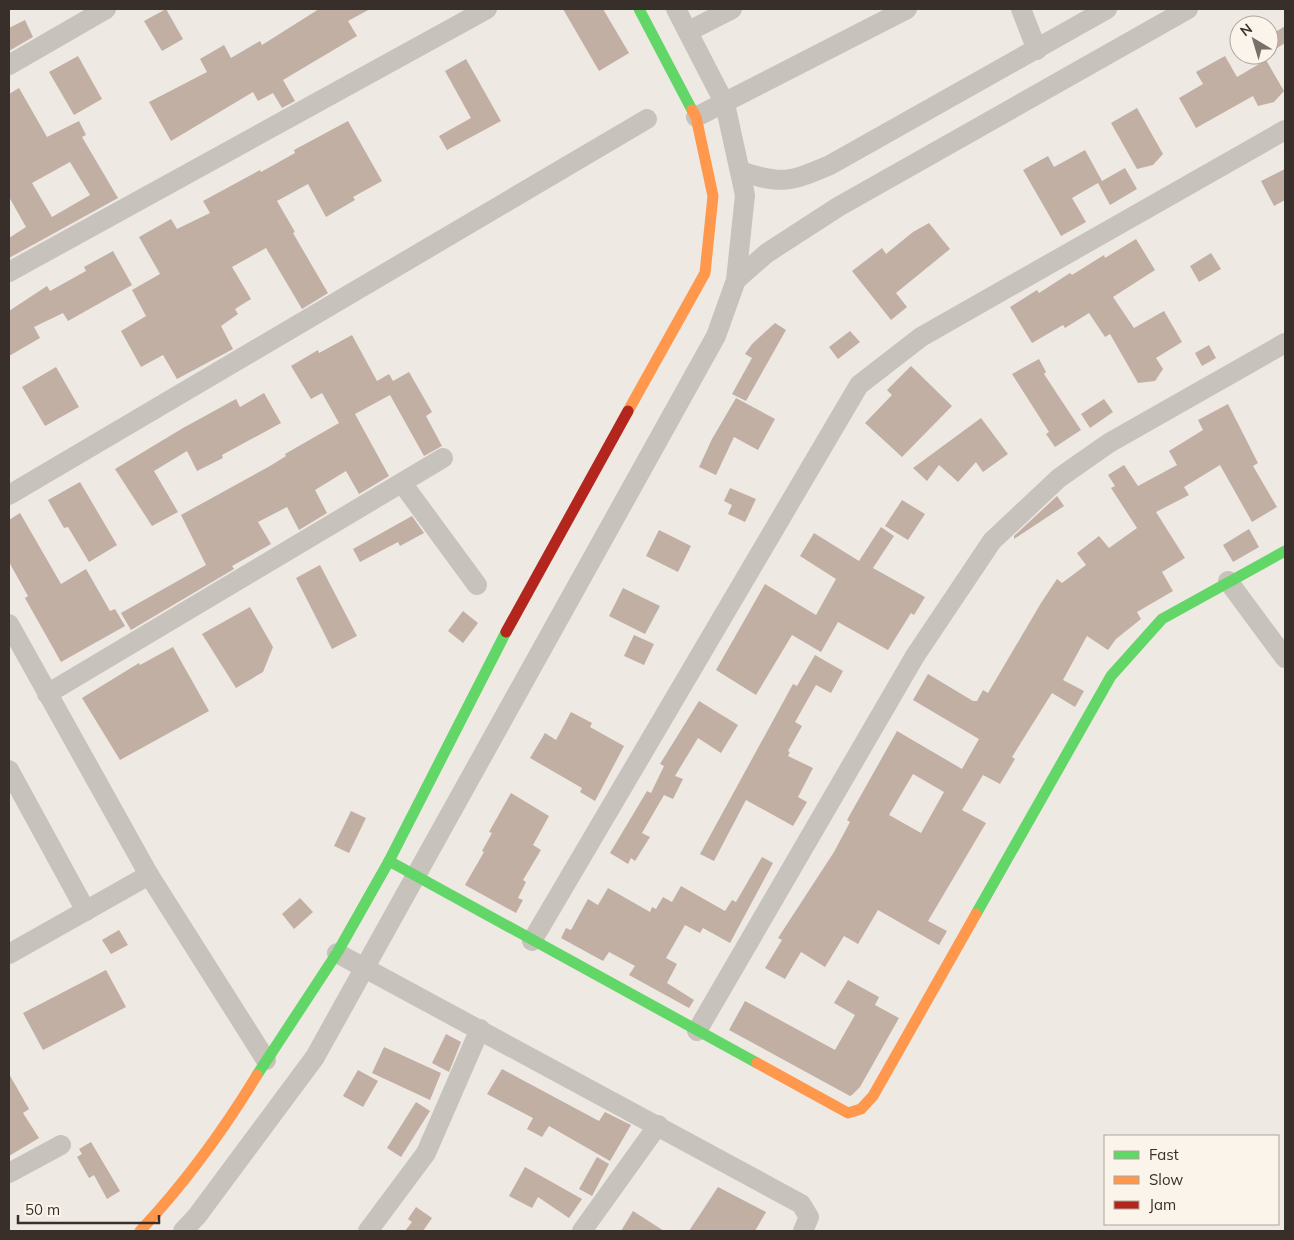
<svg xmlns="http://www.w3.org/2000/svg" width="1294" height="1240" font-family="Mulish,sans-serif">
<rect width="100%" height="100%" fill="#eee9e3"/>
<g fill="#c2afa4" fill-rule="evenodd">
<path d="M 166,9 L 183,39 L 162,51 L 144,21 Z"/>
<path d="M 319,9 L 370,9 L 348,21 L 357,36 L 283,80 L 295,101 L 282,108 L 273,93 L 258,101 L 253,92 L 171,141 L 149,102 L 207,72 L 200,59 L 224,45 L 231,58 L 260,41 L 262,45 Z"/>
<path d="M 563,9 L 603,9 L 629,53 L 599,71 Z"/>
<path d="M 25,20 L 33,37 L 9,51 L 9,28 Z"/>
<path d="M 1285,26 L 1285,43 L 1269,53 L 1269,36 Z"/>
<path d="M 78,56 L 102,99 L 74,115 L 49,72 Z"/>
<path d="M 1225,56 L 1237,77 L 1266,60 L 1284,91 L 1274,102 L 1258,106 L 1253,96 L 1196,128 L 1179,98 L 1203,84 L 1196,72 Z"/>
<path d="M 466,59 L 501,121 L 447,150 L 439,136 L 471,118 L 445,71 Z"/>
<path d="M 19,88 L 47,137 L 79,121 L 86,135 L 82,137 L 118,198 L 9,258 L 9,238 L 26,227 L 9,197 L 9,94 ZM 70,162 L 90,195 L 52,217 L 32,183 Z"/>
<path d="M 1137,108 L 1163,154 L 1153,165 L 1137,169 L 1111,123 Z"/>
<path d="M 348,121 L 382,181 L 353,197 L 355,200 L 326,217 L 308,184 L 277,201 L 295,232 L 293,233 L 328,293 L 302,309 L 266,248 L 232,267 L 251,299 L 235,309 L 238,314 L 221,326 L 233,349 L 177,379 L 163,355 L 141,367 L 121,331 L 146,316 L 132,290 L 160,274 L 139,237 L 171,219 L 177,229 L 210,213 L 203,201 L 260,170 L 261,172 L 295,153 L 294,150 Z"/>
<path d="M 1085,150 L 1102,181 L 1125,168 L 1137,189 L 1110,205 L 1098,183 L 1072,198 L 1086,222 L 1061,236 L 1023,170 L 1048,156 L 1054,167 Z"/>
<path d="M 1285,169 L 1285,200 L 1274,206 L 1261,181 Z"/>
<path d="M 929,223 L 950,249 L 896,293 L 907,307 L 891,320 L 852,271 L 882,248 L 886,254 L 913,232 Z"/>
<path d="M 1136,239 L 1155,270 L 1113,297 L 1134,328 L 1164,311 L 1182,342 L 1156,358 L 1163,369 L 1155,381 L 1138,383 L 1110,334 L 1105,337 L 1089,313 L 1065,328 L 1063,325 L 1032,343 L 1010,307 L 1037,290 L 1039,293 L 1070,273 L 1072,275 L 1104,255 L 1105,258 Z"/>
<path d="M 113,251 L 132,285 L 68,321 L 63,313 L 34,327 L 40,338 L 9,356 L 9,311 L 47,286 L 50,291 L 86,271 L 84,267 Z"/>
<path d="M 1211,253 L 1221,269 L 1199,282 L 1190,266 Z"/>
<path d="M 775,323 L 786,330 L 746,401 L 732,394 L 752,358 L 745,354 L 752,344 Z"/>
<path d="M 850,331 L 860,342 L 838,359 L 829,347 Z"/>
<path d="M 352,335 L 377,381 L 389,374 L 393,381 L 409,372 L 432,412 L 426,416 L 442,446 L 424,456 L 390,395 L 355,414 L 389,476 L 359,494 L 346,471 L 315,490 L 327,513 L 299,530 L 287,507 L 258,522 L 271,544 L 232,566 L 234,569 L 131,630 L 121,613 L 206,565 L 181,515 L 270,466 L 286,456 L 285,454 L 339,423 L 322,393 L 311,399 L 291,366 L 318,350 L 319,353 Z"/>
<path d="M 1209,345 L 1216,358 L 1202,366 L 1195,353 Z"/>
<path d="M 1039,359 L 1046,372 L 1044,374 L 1081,430 L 1055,447 L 1046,434 L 1049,432 L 1012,374 Z"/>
<path d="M 911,366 L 952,406 L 902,457 L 865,423 L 892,395 L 887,390 Z"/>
<path d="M 56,367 L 79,407 L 45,426 L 22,387 Z"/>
<path d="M 264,393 L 281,423 L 222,455 L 223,458 L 197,471 L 187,451 L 154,471 L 178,512 L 152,526 L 115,469 L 183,428 L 236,399 L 240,407 Z"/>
<path d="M 736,398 L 775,419 L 758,450 L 734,437 L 716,475 L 699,467 L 712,439 Z"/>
<path d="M 1104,399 L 1113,412 L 1090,428 L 1081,414 Z"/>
<path d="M 1228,404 L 1258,463 L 1253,466 L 1277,507 L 1252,522 L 1220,465 L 1184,487 L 1189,495 L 1156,512 L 1185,558 L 1162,572 L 1173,591 L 1137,612 L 1141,619 L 1116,639 L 1108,650 L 1087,636 L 1063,680 L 1084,691 L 1075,707 L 1052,693 L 1012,757 L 1015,759 L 1000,784 L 983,775 L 962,810 L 986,823 L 928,921 L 947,931 L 939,945 L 878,910 L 858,944 L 844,936 L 825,967 L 801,952 L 785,979 L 765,968 L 782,940 L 778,938 L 834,852 L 850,822 L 847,820 L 897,731 L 962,769 L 979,739 L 913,700 L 928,674 L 973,701 L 977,701 L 983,690 L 988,693 L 1041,603 L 1057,579 L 1062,583 L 1086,565 L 1077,553 L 1099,536 L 1109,548 L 1137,528 L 1111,488 L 1115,486 L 1108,475 L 1124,465 L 1138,486 L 1177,465 L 1169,451 L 1203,430 L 1198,420 ZM 913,774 L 944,792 L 921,833 L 889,815 Z"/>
<path d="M 981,418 L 1008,454 L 983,472 L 976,462 L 958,482 L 939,465 L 927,481 L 913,468 Z"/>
<path d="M 80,482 L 117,545 L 89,562 L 68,527 L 64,528 L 48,500 Z"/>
<path d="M 730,488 L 756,499 L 745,522 L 728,514 L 732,505 L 724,501 Z"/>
<path d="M 1057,496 L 1064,506 L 1014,539 L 1014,536 Z"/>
<path d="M 902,500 L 925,514 L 908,540 L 885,526 Z"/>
<path d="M 20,513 L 61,584 L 86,569 L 110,611 L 115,609 L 125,626 L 61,662 L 25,598 L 28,596 L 9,562 L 9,520 Z"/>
<path d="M 412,516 L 424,533 L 400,546 L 398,542 L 360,562 L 353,549 Z"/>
<path d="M 881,527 L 894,536 L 873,568 L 925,597 L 914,615 L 911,613 L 888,650 L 838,622 L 821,652 L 792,635 L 756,695 L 716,670 L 765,584 L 816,615 L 836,579 L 800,556 L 814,533 L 859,561 Z"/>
<path d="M 1249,529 L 1259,547 L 1233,562 L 1223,545 Z"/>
<path d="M 659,530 L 691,546 L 678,572 L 646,556 Z"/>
<path d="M 320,565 L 357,636 L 332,649 L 296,578 Z"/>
<path d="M 623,588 L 660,606 L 645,634 L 609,616 Z"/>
<path d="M 250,607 L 273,647 L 263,672 L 236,688 L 202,634 Z"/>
<path d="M 463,611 L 478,623 L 463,643 L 448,631 Z"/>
<path d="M 634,635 L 654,644 L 644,665 L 624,656 Z"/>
<path d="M 173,647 L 209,711 L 120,760 L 82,698 L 139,663 L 140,665 Z"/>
<path d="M 815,655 L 843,671 L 831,693 L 816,685 L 795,722 L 802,726 L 788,751 L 790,752 L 788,756 L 813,768 L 798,797 L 807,802 L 793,826 L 746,800 L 714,861 L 700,854 L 793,684 L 797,686 Z"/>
<path d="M 699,701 L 738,725 L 721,753 L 698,738 L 675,776 L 683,779 L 673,799 L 664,795 L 642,833 L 650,837 L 635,861 L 631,858 L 628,864 L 610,853 L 647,791 L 651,793 L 664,766 L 660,764 Z"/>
<path d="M 571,712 L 592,723 L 590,727 L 624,746 L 595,801 L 580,792 L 582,788 L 530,758 L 545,733 L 556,740 Z"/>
<path d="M 511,793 L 549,816 L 533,845 L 541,850 L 523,880 L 526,882 L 518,898 L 523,900 L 516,913 L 465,885 L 484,852 L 482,851 L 492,833 L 489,832 Z"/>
<path d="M 351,811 L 366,818 L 349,853 L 334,846 Z"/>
<path d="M 762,857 L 773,863 L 730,943 L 703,928 L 700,933 L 685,925 L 666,958 L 677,964 L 667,983 L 694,1000 L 689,1008 L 629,975 L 635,966 L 609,952 L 603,961 L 561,938 L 566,928 L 571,930 L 588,899 L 598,905 L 608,888 L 650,912 L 652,907 L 656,909 L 663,897 L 672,902 L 681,886 L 725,911 L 732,900 L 736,902 Z"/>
<path d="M 300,898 L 313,912 L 294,929 L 282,914 Z"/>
<path d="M 119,930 L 128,945 L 111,954 L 102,940 Z"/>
<path d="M 106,970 L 126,1007 L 43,1050 L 23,1013 Z"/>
<path d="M 848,980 L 879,997 L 875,1005 L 899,1018 L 860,1087 L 852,1095 L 850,1096 L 729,1030 L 745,1001 L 835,1050 L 855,1015 L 834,1003 Z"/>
<path d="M 446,1034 L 461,1042 L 449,1072 L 432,1063 Z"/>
<path d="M 384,1047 L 441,1073 L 430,1100 L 372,1073 Z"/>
<path d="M 502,1069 L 599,1121 L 605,1112 L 631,1125 L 610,1161 L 549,1126 L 542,1137 L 527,1129 L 533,1118 L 487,1094 Z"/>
<path d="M 358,1070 L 378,1081 L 363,1107 L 343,1096 Z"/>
<path d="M 9,1074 L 29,1109 L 23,1113 L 39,1138 L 9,1156 Z"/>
<path d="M 416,1102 L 430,1111 L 401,1157 L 387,1148 Z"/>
<path d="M 91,1142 L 120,1191 L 107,1199 L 94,1175 L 89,1178 L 77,1157 L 82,1154 L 79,1149 Z"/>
<path d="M 597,1157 L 609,1164 L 592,1196 L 579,1189 Z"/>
<path d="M 525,1167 L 582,1199 L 569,1218 L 538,1197 L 532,1208 L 509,1196 Z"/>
<path d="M 718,1187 L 766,1212 L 755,1231 L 689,1231 Z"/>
<path d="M 416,1207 L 432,1218 L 423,1231 L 405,1231 L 412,1222 L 408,1219 Z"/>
<path d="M 633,1211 L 664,1231 L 621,1231 Z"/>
</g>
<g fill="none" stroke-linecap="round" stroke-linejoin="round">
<g stroke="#c8c2bc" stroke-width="20">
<path d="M 1021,9 L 1037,50"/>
<path d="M 689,31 L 732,9"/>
<path d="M 9,65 L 106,9"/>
<path d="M 696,117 L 907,9"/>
<path d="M 740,171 C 782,185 790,182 830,165 L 1107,9"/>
<path d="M 9,272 L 487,9"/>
<path d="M 736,280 L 767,253 L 838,207 L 1188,9"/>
<path d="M 402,483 L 477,585"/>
<path d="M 9,495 L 647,119"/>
<path d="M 1228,581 L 1285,658"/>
<path d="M 9,624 L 149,875 L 266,1060"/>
<path d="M 47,694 L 443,458"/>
<path d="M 9,770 L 86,911"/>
<path d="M 532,941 L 859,385 L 921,337 L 1285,130"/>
<path d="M 337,953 L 801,1204 L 809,1217 L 803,1231"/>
<path d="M 9,954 L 149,875"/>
<path d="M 697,1031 L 915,656 L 992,541 L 1059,478 L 1109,443 L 1285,343"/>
<path d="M 9,1173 L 61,1145"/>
<path d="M 183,1231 L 197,1216 L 315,1057 L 716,336 L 736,280 L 745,195 L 725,104 L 676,9"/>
<path d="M 368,1231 L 426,1153 L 480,1029"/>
<path d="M 582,1231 L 658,1125"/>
</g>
<g stroke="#63d668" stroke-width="11">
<path d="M 639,9 L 692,110"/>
<path d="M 389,861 L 757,1063"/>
<path d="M 976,914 L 1111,676 L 1162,619 L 1285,551"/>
<path d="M 257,1075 L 337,953 L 389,861 L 506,632"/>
</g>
<g stroke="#ff974d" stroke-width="11">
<path d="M 628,411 L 705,273 L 713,196 L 696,117 L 692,110"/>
<path d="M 757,1063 L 848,1113 L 861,1109 L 873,1096 L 976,914"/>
<path d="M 140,1231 C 185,1183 223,1131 257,1075"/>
</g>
<path stroke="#b3261e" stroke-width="11" d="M 506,632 L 628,411"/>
</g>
<rect width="1294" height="1240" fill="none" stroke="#392f2a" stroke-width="20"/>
<rect x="1104" y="1135" width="175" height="90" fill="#faf4eb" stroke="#ada59e"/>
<rect x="1114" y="1151" width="25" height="8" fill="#63d668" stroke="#ada59e"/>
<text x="1149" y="1160" font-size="15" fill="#392f2a">Fast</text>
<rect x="1114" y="1176" width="25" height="8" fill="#ff974d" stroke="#ada59e"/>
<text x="1149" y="1185" font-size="15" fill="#392f2a">Slow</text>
<rect x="1114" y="1201" width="25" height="8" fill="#b3261e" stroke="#ada59e"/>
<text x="1149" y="1210" font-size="15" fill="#392f2a">Jam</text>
<g transform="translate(1254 40) rotate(322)"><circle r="24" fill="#faf4eb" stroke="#ada59e"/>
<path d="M0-4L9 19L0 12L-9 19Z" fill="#78706b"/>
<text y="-8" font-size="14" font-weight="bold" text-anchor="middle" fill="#392f2a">N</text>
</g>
<path d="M18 1215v8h141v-8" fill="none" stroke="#392f2a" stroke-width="2.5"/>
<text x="25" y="1215" font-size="15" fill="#392f2a" stroke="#faf4eb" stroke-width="4" paint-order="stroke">50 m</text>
</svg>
